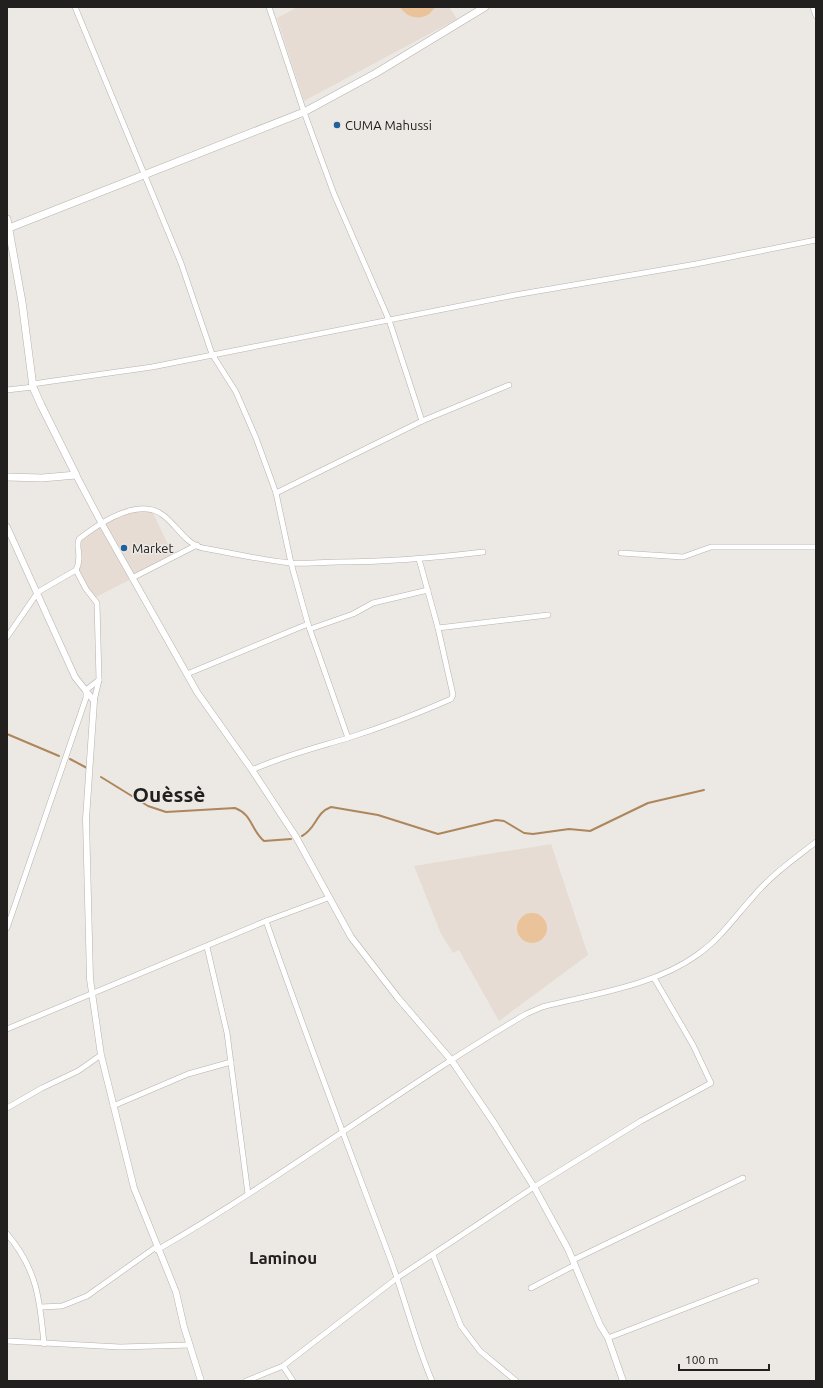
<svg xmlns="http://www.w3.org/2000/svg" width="823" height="1388" font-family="Ubuntu,sans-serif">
<rect width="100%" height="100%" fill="#ece8e4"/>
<g fill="#e6dcd3">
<path d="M 298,7 L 449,7 L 457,19 L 304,101 L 277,18 Z"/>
<path d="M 151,509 L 174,557 L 94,598 L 76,570 L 78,566 L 78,541 L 102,524 L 125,513 Z"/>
<path d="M 551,844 L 588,955 L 499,1021 L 459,950 L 453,953 L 441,934 L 414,866 Z"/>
</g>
<g fill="#eac39b">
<path d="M 400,7 L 435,7 C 427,21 409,21 400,7 Z"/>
<circle cx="532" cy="928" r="15"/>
</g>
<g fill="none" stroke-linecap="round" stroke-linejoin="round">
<g stroke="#ad865c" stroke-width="2">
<path d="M 7,734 L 59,756"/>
<path d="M 70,759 L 87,768"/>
<path d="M 101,777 L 148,806 L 166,812 L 235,808 C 252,814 251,830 264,841 L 291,839"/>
<path d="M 302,836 C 317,828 315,813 331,807 L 378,815 L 438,834 L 496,820 L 504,821 L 524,833 L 533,834 L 569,829 L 590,831 L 648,803 L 704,790"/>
</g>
<g stroke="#b6b2ae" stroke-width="6">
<g id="minor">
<path d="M 75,7 L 181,263 L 212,354 L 236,392 L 256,438 L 276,493 L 291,563 L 308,624 L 348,738"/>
<path d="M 269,7 L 304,112 L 334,194 L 389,320 L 422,421"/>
<path d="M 813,7 L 816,16"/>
<path d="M 32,384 L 152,367 L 515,295 L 696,264 L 816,240"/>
<path d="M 7,390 L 33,387"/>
<path d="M 276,493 L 422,421 L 509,385"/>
<path d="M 621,553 L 683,557 L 711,547 L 816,547"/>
<path d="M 76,570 L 86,589 L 97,603 L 99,680 L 94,701"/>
<path d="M 132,578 L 197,545"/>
<path d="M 438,628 L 548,615"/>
<path d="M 310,629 L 353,614 L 373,603 L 428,590"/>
<path d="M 7,637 L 38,592 L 76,570 C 83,557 75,547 79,539 C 97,525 124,507 147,509 C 171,510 180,543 203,548 C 232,553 261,560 290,563 C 305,564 322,562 338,562 C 387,562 434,558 483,552"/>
<path d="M 187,674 L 308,624"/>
<path d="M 252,770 C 283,756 315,748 348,738 C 383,727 417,714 451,699 L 453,695 L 438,628 L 419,559"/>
<path d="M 266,921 C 305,1034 348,1146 390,1258 C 405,1299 415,1341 432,1381"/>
<path d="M 7,928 L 86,698 L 86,690 L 99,680"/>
<path d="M 207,947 L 227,1033 L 248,1194"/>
<path d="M 7,1029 L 266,921 L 328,898"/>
<path d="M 113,1106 L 188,1074 L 231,1062"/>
<path d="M 7,1108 L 42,1088 L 78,1071 L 101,1055"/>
<path d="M 7,1234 C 37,1269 40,1300 44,1344"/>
<path d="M 157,1250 C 284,1177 400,1088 526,1014 L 542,1007 C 593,994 654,986 697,955 C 720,939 734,918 752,898 C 770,876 794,859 816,842"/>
<path d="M 433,1255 L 461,1326 L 480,1351 L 516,1381"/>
<path d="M 573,1260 L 743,1178"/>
<path d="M 531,1288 L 575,1265"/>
<path d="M 41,1307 L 62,1306 L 87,1296 L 156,1247"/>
<path d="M 608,1338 L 756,1281"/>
<path d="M 7,1341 L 120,1347 L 190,1345"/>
<path d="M 283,1366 L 293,1381"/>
<path d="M 246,1381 L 283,1366 L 397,1278 L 534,1187 L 641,1121 L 711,1083 L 693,1045 L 654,978"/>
</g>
</g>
<g stroke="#b6b2ae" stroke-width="7">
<g id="tertiary">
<path d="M 76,475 L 102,524 L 197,692 L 252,770 L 296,837 L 351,937 L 398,998 L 452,1061 L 494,1123 L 534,1187 L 568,1249 L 600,1325 L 608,1338 L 623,1381"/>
<path d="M 7,527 L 75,677 L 94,701 L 86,819 L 90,979 L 101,1055 L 134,1188 L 176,1292 L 184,1327 L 201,1381"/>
</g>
</g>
<g stroke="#b6b2ae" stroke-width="8">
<g id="secondary">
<path d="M 7,219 L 22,302 L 33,387 L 41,405 L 76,475 L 42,478 L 7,477"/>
<path d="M 9,228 L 304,112 L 376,73 L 485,7"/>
</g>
</g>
<use href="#minor" stroke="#fff" stroke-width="5"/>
<use href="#tertiary" stroke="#fff" stroke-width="6"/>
<use href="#secondary" stroke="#fff" stroke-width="7"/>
</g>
<g fill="#226298" stroke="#ece8e4" stroke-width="1.5">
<circle cx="337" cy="125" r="4"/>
<circle cx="124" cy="548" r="4"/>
</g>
<g text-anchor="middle" stroke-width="3" stroke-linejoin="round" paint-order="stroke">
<g font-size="13" fill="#21201e" stroke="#ece8e4" text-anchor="start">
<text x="345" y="130">CUMA Mahussi</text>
<text x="132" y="553">Market</text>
</g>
<g font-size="17" font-weight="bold" fill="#21201e" stroke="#ece8e4">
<text x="283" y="1264">Laminou</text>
</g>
<g font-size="21" font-weight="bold" fill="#21201e" stroke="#ece8e4">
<text x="169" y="802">Ouèssè</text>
</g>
</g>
<rect width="823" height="1388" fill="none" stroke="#21201e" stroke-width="16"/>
<path d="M679 1364v6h90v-6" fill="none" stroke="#21201e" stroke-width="2"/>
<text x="685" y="1364" font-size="12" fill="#21201e" stroke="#ece8e4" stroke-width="3" paint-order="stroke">100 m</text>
</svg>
